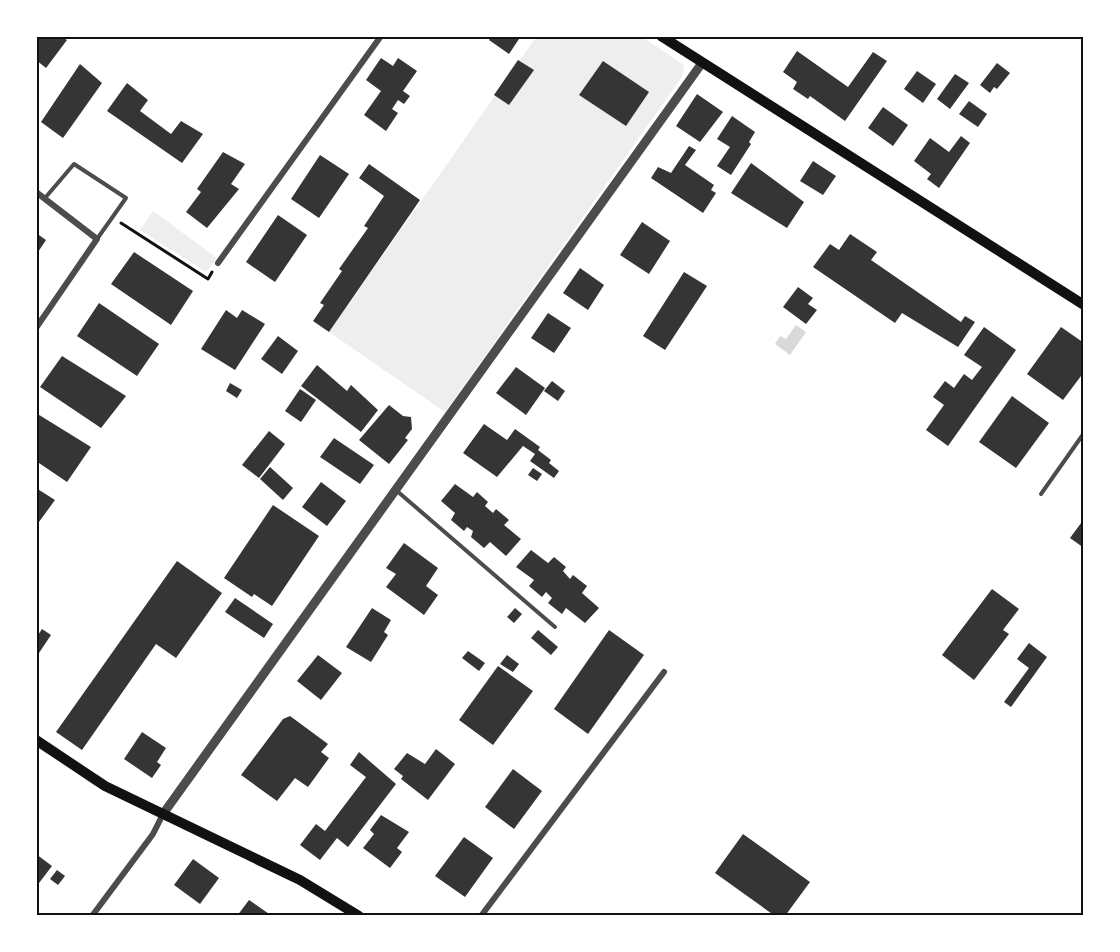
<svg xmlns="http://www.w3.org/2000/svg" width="1120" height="952" font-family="Spectral,serif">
<rect width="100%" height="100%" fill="#fff"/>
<g fill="#eee">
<path d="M 537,36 L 641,36 L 684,65 L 682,77 L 445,412 L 329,332 Z"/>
<path d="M 153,211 L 217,258 L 206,272 L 140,230 Z"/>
</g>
<path fill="#d9d9d9" d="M 796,325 L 806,332 L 790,355 L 775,344 L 780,336 L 786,339 Z"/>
<g fill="#353535">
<path d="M 36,36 L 60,36 L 67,40 L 46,68 L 36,60 Z"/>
<path d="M 492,36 L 521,36 L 509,54 L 489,40 Z"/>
<path d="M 797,51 L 848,87 L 873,52 L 887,61 L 845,121 L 810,96 L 808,99 L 793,89 L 797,82 L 783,72 Z"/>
<path d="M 381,58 L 393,66 L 398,58 L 417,71 L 403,91 L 410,96 L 404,104 L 398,100 L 392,109 L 398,113 L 386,131 L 364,115 L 381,91 L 366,80 Z"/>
<path d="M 518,60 L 534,70 L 509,105 L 494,95 Z"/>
<path d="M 603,61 L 649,92 L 626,126 L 579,95 Z"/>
<path d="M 997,63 L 1010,73 L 997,89 L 994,87 L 990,93 L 980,85 Z"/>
<path d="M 80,64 L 102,83 L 63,138 L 41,122 Z"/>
<path d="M 917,71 L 936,84 L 923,103 L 904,89 Z"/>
<path d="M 955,74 L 969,83 L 950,109 L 937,99 Z"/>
<path d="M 127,83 L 148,100 L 140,111 L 171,134 L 181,121 L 203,134 L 182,163 L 107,111 Z"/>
<path d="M 697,94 L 723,112 L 700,142 L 676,126 Z"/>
<path d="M 969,101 L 987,114 L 978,127 L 959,114 Z"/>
<path d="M 883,107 L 908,125 L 893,146 L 868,128 Z"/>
<path d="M 732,116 L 755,132 L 749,142 L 751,144 L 731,175 L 717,166 L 730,147 L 717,139 Z"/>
<path d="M 961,136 L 970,143 L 939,188 L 927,179 L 931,174 L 914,161 L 930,138 L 949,152 Z"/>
<path d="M 689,146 L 696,150 L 685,165 L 714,185 L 711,190 L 716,193 L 703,213 L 651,178 L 658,167 L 671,173 Z"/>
<path d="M 223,152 L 245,164 L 231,184 L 239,189 L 207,228 L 186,212 L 201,192 L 197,189 Z"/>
<path d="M 320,155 L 349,174 L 319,218 L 291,199 Z"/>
<path d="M 813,161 L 836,176 L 823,195 L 800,181 Z"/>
<path d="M 751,163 L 804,202 L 787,228 L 731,193 Z"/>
<path d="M 369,164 L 420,200 L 329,332 L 313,321 L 324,305 L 320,303 L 342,271 L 339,269 L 368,228 L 364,226 L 384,196 L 359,178 Z"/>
<path d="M 278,215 L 307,235 L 275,282 L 246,262 Z"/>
<path d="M 642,222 L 670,241 L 649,274 L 620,255 Z"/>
<path d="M 36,233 L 46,240 L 36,255 Z"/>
<path d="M 850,234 L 877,252 L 871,260 L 961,322 L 965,316 L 975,322 L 958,347 L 902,313 L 895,323 L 813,267 L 830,244 L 839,250 Z"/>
<path d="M 134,252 L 193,291 L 171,325 L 111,284 Z"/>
<path d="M 580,268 L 604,285 L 588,310 L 563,293 Z"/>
<path d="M 684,272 L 707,286 L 665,350 L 643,336 Z"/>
<path d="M 798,287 L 813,298 L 808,304 L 817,310 L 806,324 L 783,307 Z"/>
<path d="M 99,303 L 159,344 L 137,376 L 77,336 Z"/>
<path d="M 226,310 L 237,318 L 242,310 L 265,324 L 235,370 L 201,349 Z"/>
<path d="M 548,313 L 571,328 L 554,353 L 531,338 Z"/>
<path d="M 984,327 L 1016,350 L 948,446 L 926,430 L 944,405 L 933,397 L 945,381 L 954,388 L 964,374 L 972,380 L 982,367 L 964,355 Z"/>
<path d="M 1061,327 L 1084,343 L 1084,372 L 1063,400 L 1027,374 Z"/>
<path d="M 278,336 L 298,351 L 282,374 L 261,359 Z"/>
<path d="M 62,356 L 126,396 L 101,428 L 40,387 Z"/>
<path d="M 317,365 L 347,391 L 351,385 L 378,410 L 361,432 L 301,386 Z"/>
<path d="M 516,367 L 545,388 L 526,415 L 496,393 Z"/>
<path d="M 552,381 L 565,391 L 558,401 L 544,391 Z"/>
<path d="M 230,383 L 242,390 L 237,398 L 226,391 Z"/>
<path d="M 300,389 L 316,400 L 301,422 L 285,411 Z"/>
<path d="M 1012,396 L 1049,423 L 1016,468 L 979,442 Z"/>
<path d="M 389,405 L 403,416 L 411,417 L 412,429 L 405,438 L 408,440 L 389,464 L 359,440 Z"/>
<path d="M 36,413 L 91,447 L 67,482 L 36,461 Z"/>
<path d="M 484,424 L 507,440 L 515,429 L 540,447 L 538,450 L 551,460 L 549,463 L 559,471 L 554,478 L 530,461 L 535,454 L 523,446 L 497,477 L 463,453 Z"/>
<path d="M 269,431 L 285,444 L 259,478 L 242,465 Z"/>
<path d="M 334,438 L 374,465 L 360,484 L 320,457 Z"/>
<path d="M 270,467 L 293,488 L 283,500 L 260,479 Z"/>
<path d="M 533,468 L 542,474 L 537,481 L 528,475 Z"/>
<path d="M 321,482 L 346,501 L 327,526 L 302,507 Z"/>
<path d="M 455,484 L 473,497 L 477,492 L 488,502 L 485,506 L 493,513 L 496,509 L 509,520 L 504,525 L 521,539 L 506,556 L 490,542 L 484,548 L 471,537 L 473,531 L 467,527 L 464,531 L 451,520 L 455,513 L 441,501 Z"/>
<path d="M 36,488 L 55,500 L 36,526 Z"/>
<path d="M 273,505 L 319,536 L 272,606 L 254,594 L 252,597 L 224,578 Z"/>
<path d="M 1084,519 L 1084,548 L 1070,538 Z"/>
<path d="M 404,543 L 438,568 L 426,586 L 438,595 L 424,615 L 386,587 L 396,574 L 386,568 Z"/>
<path d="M 531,550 L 548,563 L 554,557 L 566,567 L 563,571 L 570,579 L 573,575 L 587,586 L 582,593 L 599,608 L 585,623 L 566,608 L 562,614 L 548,603 L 552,598 L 546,592 L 542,597 L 529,586 L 534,580 L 516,567 Z"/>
<path d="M 177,561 L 222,593 L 176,658 L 156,644 L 82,750 L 56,732 Z"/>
<path d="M 992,589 L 1019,609 L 1003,630 L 1009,634 L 974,680 L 942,655 Z"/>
<path d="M 235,598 L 273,624 L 264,638 L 225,612 Z"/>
<path d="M 372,608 L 391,620 L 384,632 L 388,635 L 371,662 L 346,647 Z"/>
<path d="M 515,608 L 522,614 L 514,623 L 507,617 Z"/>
<path d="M 42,629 L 51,635 L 39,653 L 36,651 L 36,638 Z"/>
<path d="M 538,630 L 558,647 L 551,655 L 531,638 Z"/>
<path d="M 609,630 L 644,655 L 588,734 L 554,709 Z"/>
<path d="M 1029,643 L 1047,657 L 1011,707 L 1004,702 L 1029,668 L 1017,659 Z"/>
<path d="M 468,651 L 485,663 L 479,671 L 462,658 Z"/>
<path d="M 318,655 L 342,673 L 321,700 L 297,681 Z"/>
<path d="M 507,655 L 519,664 L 513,672 L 500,664 Z"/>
<path d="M 498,666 L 533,691 L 493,745 L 459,720 Z"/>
<path d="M 290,716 L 328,744 L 321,752 L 329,758 L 308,787 L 295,778 L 277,801 L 241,775 L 283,719 Z"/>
<path d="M 142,732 L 166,748 L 157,762 L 161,765 L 152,778 L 124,759 Z"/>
<path d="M 436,749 L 455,764 L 428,800 L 401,779 L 403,776 L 394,769 L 407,753 L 425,764 Z"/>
<path d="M 359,752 L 396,784 L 348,847 L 337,838 L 320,860 L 300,845 L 316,824 L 325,831 L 366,777 L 350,765 Z"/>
<path d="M 513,769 L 542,791 L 514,829 L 485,807 Z"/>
<path d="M 381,815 L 409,832 L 397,848 L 402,852 L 390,868 L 363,848 L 374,834 L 370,830 Z"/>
<path d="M 743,834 L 810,882 L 785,916 L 775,916 L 715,873 Z"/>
<path d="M 464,837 L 493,858 L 465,897 L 435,876 Z"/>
<path d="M 36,854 L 52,866 L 36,887 Z"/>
<path d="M 193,859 L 219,878 L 200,904 L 174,885 Z"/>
<path d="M 57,870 L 65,876 L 58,885 L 50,879 Z"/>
<path d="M 249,900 L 272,916 L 237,916 Z"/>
</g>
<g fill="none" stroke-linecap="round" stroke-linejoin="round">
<path stroke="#111" stroke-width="3" d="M 121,223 L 208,279 L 212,272"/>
<g stroke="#4c4c4c" stroke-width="4">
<path d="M 45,198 L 74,164 L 126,198 L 97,239"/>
<path d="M 397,491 L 555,627"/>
<path d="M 1041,494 L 1084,433"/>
</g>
<g stroke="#4c4c4c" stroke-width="6">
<path d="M 36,192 L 97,239 L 36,328"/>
<path d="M 218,263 L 381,36"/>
<path d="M 92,916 L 153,834 L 163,814"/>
<path d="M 481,916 L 664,672"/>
</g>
<path stroke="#4c4c4c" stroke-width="9" d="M 163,814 L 702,63"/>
<g stroke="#111" stroke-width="10">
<path d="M 661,36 L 1084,305"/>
<path d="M 36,740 L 105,786 L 300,880 L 359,916"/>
</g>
</g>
<rect width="1120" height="952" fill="none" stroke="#ffffff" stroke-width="75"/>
<rect x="38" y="38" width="1044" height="876" fill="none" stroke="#111" stroke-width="2"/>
</svg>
